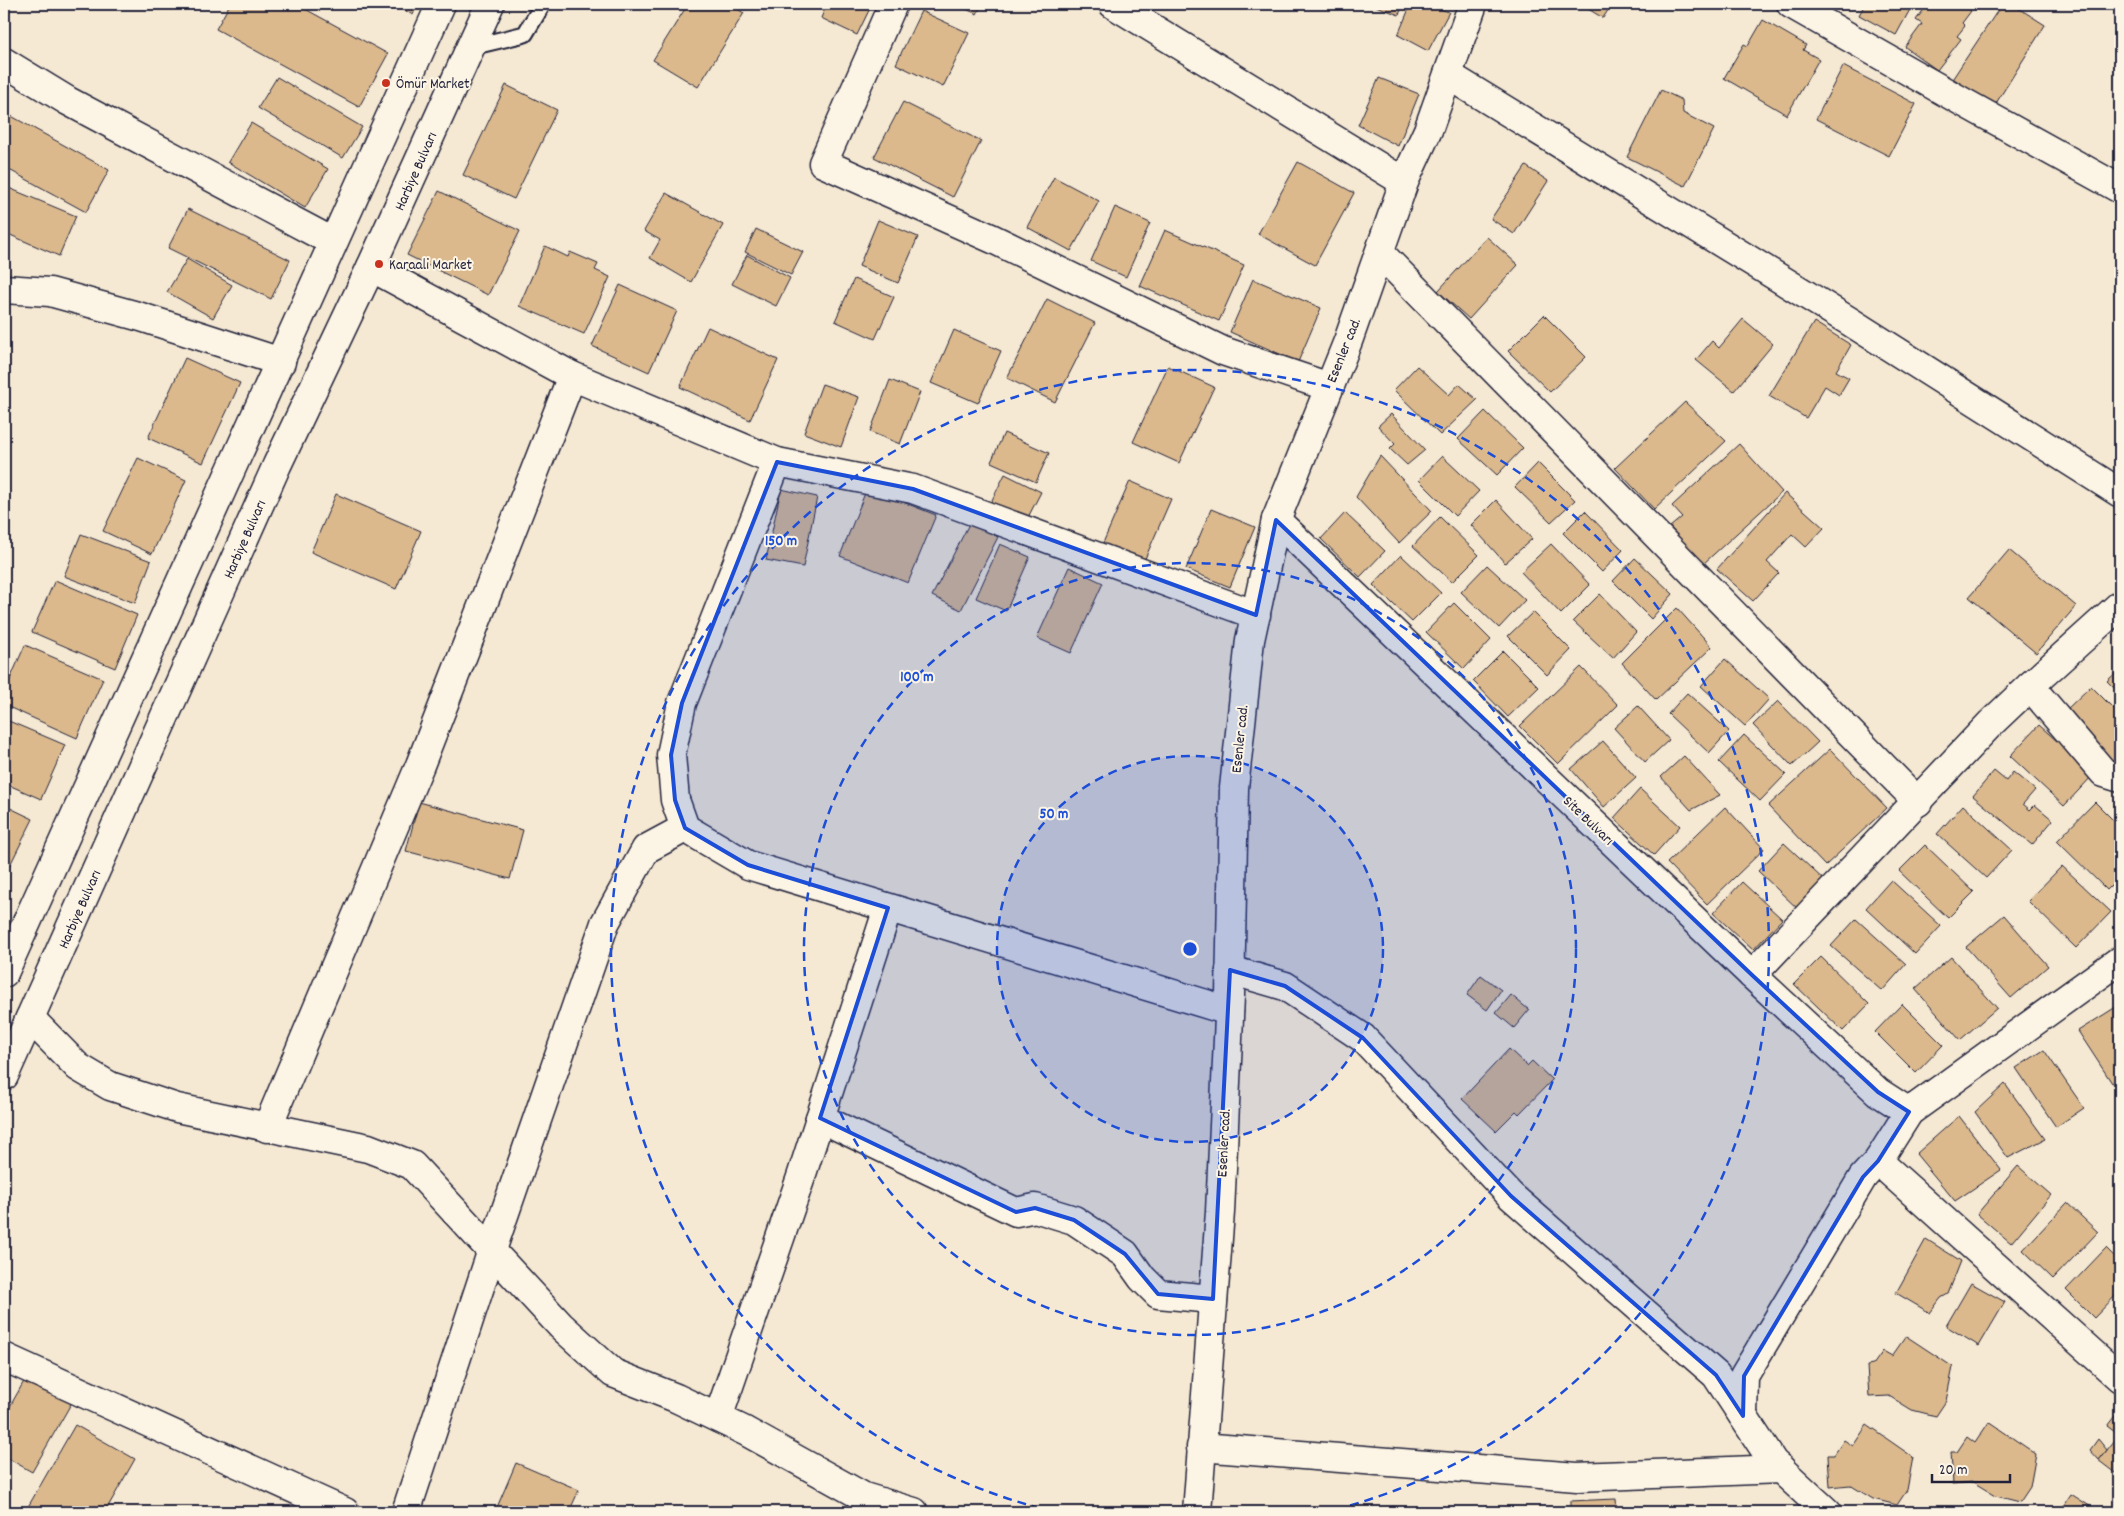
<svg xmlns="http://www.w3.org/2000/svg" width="2124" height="1516" font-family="Dekko,sans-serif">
<rect width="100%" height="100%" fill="#f5e9d3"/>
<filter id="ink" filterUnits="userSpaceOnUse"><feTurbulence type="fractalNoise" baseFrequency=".02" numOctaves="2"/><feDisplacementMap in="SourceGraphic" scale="10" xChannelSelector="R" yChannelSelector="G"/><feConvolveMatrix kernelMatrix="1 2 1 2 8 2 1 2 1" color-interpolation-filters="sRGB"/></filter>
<g filter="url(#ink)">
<g fill="#dbb98d" stroke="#22223b">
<path d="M 230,4 L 296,4 L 388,54 L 359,107 L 216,29 Z"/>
<path d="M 393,4 L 417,4 L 413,15 Z"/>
<path d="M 688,4 L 729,4 L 744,13 L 698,87 L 653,60 Z"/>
<path d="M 827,4 L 872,4 L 857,35 L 821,18 Z"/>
<path d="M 955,4 L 982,4 L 977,14 Z"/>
<path d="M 1377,4 L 1403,4 L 1399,15 L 1376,6 Z"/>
<path d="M 1411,4 L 1426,4 L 1449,12 L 1428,51 L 1398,35 Z"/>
<path d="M 1580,4 L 1612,4 L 1603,18 Z"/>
<path d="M 1865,4 L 1913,4 L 1896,35 L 1859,15 Z"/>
<path d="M 1928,4 L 1961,4 L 1971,11 L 1962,23 L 1965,26 L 1957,36 L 1961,39 L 1937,70 L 1905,47 L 1922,24 L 1916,20 Z"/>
<path d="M 2002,4 L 2012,4 L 2045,25 L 1993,108 L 1953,78 Z"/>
<path d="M 921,11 L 969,33 L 943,87 L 896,64 Z"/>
<path d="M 1763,20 L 1806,45 L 1803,50 L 1819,59 L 1787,115 L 1724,78 L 1744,44 L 1748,46 Z"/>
<path d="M 1843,66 L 1916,104 L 1889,156 L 1816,119 Z"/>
<path d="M 277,77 L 362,127 L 343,158 L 258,108 Z"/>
<path d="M 1379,78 L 1419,94 L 1398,146 L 1358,125 Z"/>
<path d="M 506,85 L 557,110 L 514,199 L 463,175 Z"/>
<path d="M 1661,90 L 1682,100 L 1683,113 L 1714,129 L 1685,186 L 1627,157 Z"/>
<path d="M 903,102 L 981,141 L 953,197 L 874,157 Z"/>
<path d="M 4,112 L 109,170 L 86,212 L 4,167 Z"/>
<path d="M 251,123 L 328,169 L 305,208 L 228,162 Z"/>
<path d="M 1298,162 L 1354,193 L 1315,265 L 1258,234 Z"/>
<path d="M 1526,166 L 1548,181 L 1514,234 L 1491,219 Z"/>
<path d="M 1054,177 L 1099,201 L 1071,251 L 1027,227 Z"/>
<path d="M 4,186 L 76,216 L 59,256 L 8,234 L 4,239 Z"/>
<path d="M 439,191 L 520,231 L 488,295 L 407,255 Z"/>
<path d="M 666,193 L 723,225 L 691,282 L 650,258 L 660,240 L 644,231 Z"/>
<path d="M 1115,207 L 1150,223 L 1126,277 L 1091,261 Z"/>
<path d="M 188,209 L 290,260 L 271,299 L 168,248 Z"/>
<path d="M 878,220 L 918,237 L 898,283 L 859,266 Z"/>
<path d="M 756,229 L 803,252 L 791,275 L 745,252 Z"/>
<path d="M 1165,230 L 1244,265 L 1219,321 L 1140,286 Z"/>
<path d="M 1487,237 L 1518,265 L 1469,319 L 1438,291 Z"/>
<path d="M 545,246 L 568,257 L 570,252 L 598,264 L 595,270 L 610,277 L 584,334 L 519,306 Z"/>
<path d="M 747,255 L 790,278 L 776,306 L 732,284 Z"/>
<path d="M 187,259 L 232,285 L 213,318 L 167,292 Z"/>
<path d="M 854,279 L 894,297 L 875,339 L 835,321 Z"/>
<path d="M 1253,279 L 1321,308 L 1298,362 L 1230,332 Z"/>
<path d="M 620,285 L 677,311 L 649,372 L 592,346 Z"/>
<path d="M 1047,299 L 1095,323 L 1055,402 L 1007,378 Z"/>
<path d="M 1544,315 L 1586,357 L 1550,392 L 1508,351 Z"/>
<path d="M 1743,319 L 1773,344 L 1734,391 L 1696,360 L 1712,341 L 1719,348 Z"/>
<path d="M 1814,322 L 1851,345 L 1836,371 L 1849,378 L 1839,395 L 1825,386 L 1806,418 L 1769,396 Z"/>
<path d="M 708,327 L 778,360 L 750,420 L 680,387 Z"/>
<path d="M 954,330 L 1001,351 L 978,403 L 931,383 Z"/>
<path d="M 185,358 L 240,383 L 203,463 L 148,438 Z"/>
<path d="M 1168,366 L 1214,387 L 1179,463 L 1133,442 Z"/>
<path d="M 1417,366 L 1449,395 L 1459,384 L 1477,400 L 1440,435 L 1394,390 Z"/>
<path d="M 890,380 L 920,392 L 900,444 L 870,432 Z"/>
<path d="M 822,384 L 859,397 L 841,447 L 804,433 Z"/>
<path d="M 1685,402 L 1726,441 L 1654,509 L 1615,468 Z"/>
<path d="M 1485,411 L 1523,448 L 1497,475 L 1458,439 Z"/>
<path d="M 1391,414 L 1425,450 L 1407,465 L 1390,449 L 1395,444 L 1378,426 Z"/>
<path d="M 1004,433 L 1049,453 L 1036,482 L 991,462 Z"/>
<path d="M 1739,444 L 1782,492 L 1703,564 L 1670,527 L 1682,517 L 1672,506 Z"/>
<path d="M 1380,456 L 1432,511 L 1399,543 L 1356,497 Z"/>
<path d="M 1442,456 L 1479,491 L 1455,516 L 1419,480 Z"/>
<path d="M 138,458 L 186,480 L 152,554 L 103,531 Z"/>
<path d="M 1538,463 L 1575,500 L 1551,522 L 1515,487 Z"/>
<path d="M 1005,474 L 1041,492 L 1024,525 L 988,508 Z"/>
<path d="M 1130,481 L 1171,499 L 1144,561 L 1103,543 Z"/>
<path d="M 867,488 L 936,515 L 908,583 L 840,556 Z"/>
<path d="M 781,489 L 817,497 L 803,567 L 766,560 Z"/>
<path d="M 1785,493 L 1824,528 L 1806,547 L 1792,534 L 1767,562 L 1779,573 L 1753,601 L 1717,569 Z"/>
<path d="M 336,494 L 421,531 L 396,589 L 311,552 Z"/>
<path d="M 1496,500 L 1532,539 L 1505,563 L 1471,525 Z"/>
<path d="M 1211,509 L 1255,527 L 1230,587 L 1186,569 Z"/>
<path d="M 1585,511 L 1623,550 L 1602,572 L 1563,533 Z"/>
<path d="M 1345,513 L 1385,551 L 1360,577 L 1321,539 Z"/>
<path d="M 1440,517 L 1479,555 L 1452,582 L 1413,546 Z"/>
<path d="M 970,522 L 998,537 L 961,610 L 932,596 Z"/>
<path d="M 81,534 L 151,561 L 135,603 L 64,576 Z"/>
<path d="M 1000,544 L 1030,557 L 1006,611 L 976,598 Z"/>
<path d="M 1551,544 L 1590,585 L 1561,614 L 1521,572 Z"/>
<path d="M 2009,550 L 2076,606 L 2036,653 L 1969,597 Z"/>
<path d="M 1401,555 L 1441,593 L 1412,622 L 1373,585 Z"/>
<path d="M 1635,558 L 1673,594 L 1651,619 L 1613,581 Z"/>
<path d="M 1487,565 L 1525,600 L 1499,628 L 1461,592 Z"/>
<path d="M 1069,567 L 1103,583 L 1071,653 L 1037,638 Z"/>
<path d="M 55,580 L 137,615 L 115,668 L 32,632 Z"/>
<path d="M 1600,594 L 1636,632 L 1613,658 L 1573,621 Z"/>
<path d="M 1454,603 L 1491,640 L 1464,669 L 1426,632 Z"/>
<path d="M 1677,608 L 1712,647 L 1656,700 L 1622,663 Z"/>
<path d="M 1533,612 L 1571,650 L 1547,675 L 1508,636 Z"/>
<path d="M 25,645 L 103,679 L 77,738 L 4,705 L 4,693 Z"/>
<path d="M 1503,651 L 1539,687 L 1508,717 L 1473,681 Z"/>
<path d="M 1725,659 L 1769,699 L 1745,726 L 1701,686 Z"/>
<path d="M 1581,667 L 1618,705 L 1558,764 L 1520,726 Z"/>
<path d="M 2120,669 L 2120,694 L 2107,681 Z"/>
<path d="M 2091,686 L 2120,715 L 2120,769 L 2116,773 L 2065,711 Z"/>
<path d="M 1687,693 L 1729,731 L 1709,753 L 1668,714 Z"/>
<path d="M 1778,701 L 1818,742 L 1792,766 L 1753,725 Z"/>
<path d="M 1638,706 L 1669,740 L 1645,762 L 1614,728 Z"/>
<path d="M 4,719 L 65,745 L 41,799 L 4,783 Z"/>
<path d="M 2039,725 L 2094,774 L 2064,806 L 2010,756 Z"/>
<path d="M 1744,735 L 1786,774 L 1760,801 L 1719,762 Z"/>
<path d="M 1603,741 L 1636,778 L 1604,807 L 1571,769 Z"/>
<path d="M 1830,749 L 1887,808 L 1825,866 L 1768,806 Z"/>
<path d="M 1684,756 L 1720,795 L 1691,810 L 1661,777 Z"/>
<path d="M 1994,771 L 2006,781 L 2013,772 L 2035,790 L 2023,804 L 2030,810 L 2035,805 L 2053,820 L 2032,845 L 1973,796 Z"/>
<path d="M 1640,789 L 1680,826 L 1654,855 L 1614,818 Z"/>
<path d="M 419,802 L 523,830 L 510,879 L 406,851 Z"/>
<path d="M 2095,802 L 2120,827 L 2120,877 L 2107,890 L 2057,841 Z"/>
<path d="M 4,805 L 33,819 L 4,877 Z"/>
<path d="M 1963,805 L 2012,850 L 1986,878 L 1937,834 Z"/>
<path d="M 1725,807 L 1764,849 L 1707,904 L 1667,863 Z"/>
<path d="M 1784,843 L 1826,882 L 1799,910 L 1758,871 Z"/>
<path d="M 1925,845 L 1974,892 L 1948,918 L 1899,871 Z"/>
<path d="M 2062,866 L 2111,912 L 2076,948 L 2028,901 Z"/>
<path d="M 1891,880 L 1941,926 L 1915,954 L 1866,908 Z"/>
<path d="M 1742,882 L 1782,919 L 1753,950 L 1713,913 Z"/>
<path d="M 2004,915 L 2048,966 L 2011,998 L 1966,947 Z"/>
<path d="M 1856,919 L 1906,964 L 1882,991 L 1831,946 Z"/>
<path d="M 1821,957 L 1869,1004 L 1843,1031 L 1794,984 Z"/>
<path d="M 1951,957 L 1997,1008 L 1960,1040 L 1915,989 Z"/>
<path d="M 1481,975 L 1501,990 L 1487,1010 L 1467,995 Z"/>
<path d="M 1511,995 L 1529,1010 L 1514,1028 L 1496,1013 Z"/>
<path d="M 1902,1004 L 1943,1045 L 1916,1073 L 1875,1032 Z"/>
<path d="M 2116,1007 L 2120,1014 L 2120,1078 L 2112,1083 L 2078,1031 Z"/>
<path d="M 1509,1049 L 1527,1066 L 1532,1061 L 1552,1080 L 1519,1114 L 1516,1111 L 1496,1131 L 1462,1099 Z"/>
<path d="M 2044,1050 L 2084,1108 L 2056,1127 L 2016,1068 Z"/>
<path d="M 2005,1084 L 2045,1139 L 2008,1158 L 1975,1112 Z"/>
<path d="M 1959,1116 L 2001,1170 L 1955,1201 L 1916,1154 Z"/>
<path d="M 2018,1166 L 2051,1195 L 2011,1243 L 1977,1214 Z"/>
<path d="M 2067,1203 L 2098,1232 L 2053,1279 L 2023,1250 Z"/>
<path d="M 1926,1239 L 1961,1261 L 1948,1294 L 1941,1298 L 1930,1313 L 1896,1293 Z"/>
<path d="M 2106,1248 L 2120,1262 L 2120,1291 L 2094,1318 L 2066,1290 Z"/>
<path d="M 1971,1283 L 2005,1302 L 1979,1346 L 1946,1326 Z"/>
<path d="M 1906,1336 L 1953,1367 L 1946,1401 L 1936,1416 L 1912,1410 L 1889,1396 L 1869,1397 L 1867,1366 L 1873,1365 L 1883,1351 L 1892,1356 Z"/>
<path d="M 27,1376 L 72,1402 L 32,1472 L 4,1456 L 4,1417 Z"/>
<path d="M 2118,1412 L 2120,1413 L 2120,1476 L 2099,1460 L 2119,1435 L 2107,1426 Z"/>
<path d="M 1989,1422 L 2036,1454 L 2030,1487 L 2020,1502 L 1996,1496 L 1973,1482 L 1953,1484 L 1951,1452 L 1957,1452 L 1967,1437 L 1975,1443 Z"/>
<path d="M 75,1425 L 135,1459 L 105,1512 L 25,1512 Z"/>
<path d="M 1867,1425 L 1913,1457 L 1907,1490 L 1897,1505 L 1873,1499 L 1850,1485 L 1830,1487 L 1828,1455 L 1834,1455 L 1844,1440 L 1853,1446 Z"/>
<path d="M 2098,1439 L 2107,1450 L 2099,1460 L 2090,1450 Z"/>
<path d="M 516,1463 L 579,1490 L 569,1512 L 495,1512 Z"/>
<path d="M 2071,1494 L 2099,1512 L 2059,1512 Z"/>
<path d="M 1616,1499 L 1617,1512 L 1570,1512 L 1570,1501 Z"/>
</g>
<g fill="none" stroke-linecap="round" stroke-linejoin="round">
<g stroke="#22223b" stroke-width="19">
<path id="lane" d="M 471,47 L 525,34 L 543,4"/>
</g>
<g stroke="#22223b" stroke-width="31">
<g id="street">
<path d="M 893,4 L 823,163 L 993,239 L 1223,351 L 1329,387"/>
<path d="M 1113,4 L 1404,182"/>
<path d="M 1791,4 L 1963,102 L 2120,189"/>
<path d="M 4,62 L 68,101 L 333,242"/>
<path d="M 1448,75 L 1849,321 L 2120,493"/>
<path d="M 1380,253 L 1918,802"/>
<path d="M 371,267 L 572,376 L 777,462 L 913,489 L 1256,615"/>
<path d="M 4,289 L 50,292 L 141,317 L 281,362"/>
<path d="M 777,462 L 682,703 L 671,755 L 675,800 L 685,828 L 748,865 L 1229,1011"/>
<path d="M 1276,520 L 1752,975 L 1878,1092 L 1909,1112"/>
<path d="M 2030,686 L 2104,773 L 2120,778"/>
<path d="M 1230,970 L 1285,986 L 1363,1038 L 1511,1196 L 1716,1375 L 1773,1462 L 1827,1512"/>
<path d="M 1752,975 L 1991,723 L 2030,686 L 2120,605"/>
<path d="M 30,1018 L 78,1067 L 110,1086 L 177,1108 L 368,1148 L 412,1165 L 561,1326 L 613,1373 L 676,1398 L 745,1431 L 864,1497 L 914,1512"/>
<path d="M 820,1118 L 1016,1212 L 1035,1208 L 1074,1220 L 1125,1254 L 1142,1278 L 1158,1294 L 1213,1299"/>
<path d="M 267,1128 L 420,765 L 572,376"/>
<path d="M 1878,1161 L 2120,1378"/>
<path d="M 4,1357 L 345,1512"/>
<path d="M 1743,1416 L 1744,1376 L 1863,1177 L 1878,1161 L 1909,1112 L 2120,960"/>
<path d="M 718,1418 L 801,1177 L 888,908"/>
<path d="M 1201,1447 L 1577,1477 L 1781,1469"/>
<path d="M 406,1512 L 492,1250 L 605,923 L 646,849 L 685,828"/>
<path d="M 1197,1512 L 1220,1212 L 1230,996 L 1234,788 L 1250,640 L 1276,520 L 1348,341 L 1404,182 L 1428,130 L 1473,4"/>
</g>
</g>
<g stroke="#22223b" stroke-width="31">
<g id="primary">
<path d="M 4,973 L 441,4"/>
<path d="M 4,1076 L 277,465 L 371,267 L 490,4"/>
</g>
</g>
<use href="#lane" stroke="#fcf5e5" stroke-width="15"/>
<use href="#street" stroke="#fcf5e5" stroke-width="28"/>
<use href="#primary" stroke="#fcf5e5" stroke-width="28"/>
</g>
</g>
<path fill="#1d4ed8" fill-opacity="0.2" stroke="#1d4ed8" stroke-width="4" stroke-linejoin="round" d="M 777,462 L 913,489 L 1256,615 L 1276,520 L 1752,975 L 1878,1092 L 1909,1112 L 1878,1161 L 1863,1177 L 1744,1376 L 1743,1416 L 1716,1375 L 1511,1196 L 1363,1038 L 1285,986 L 1230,970 L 1213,1299 L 1158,1294 L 1125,1254 L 1074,1220 L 1035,1208 L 1016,1212 L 820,1118 L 888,908 L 748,865 L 685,828 L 675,800 L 671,755 L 682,703 Z"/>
<circle cx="1190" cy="949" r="193" fill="#1d4ed8" fill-opacity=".12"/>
<g fill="none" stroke="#1d4ed8" stroke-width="2.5" stroke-dasharray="9 6">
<circle cx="1190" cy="949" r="193"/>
<circle cx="1190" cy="949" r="386"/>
<path d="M1055 1512A579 579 0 1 1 1325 1512"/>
</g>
<g fill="#c8321e" stroke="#fcf5e5" stroke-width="2">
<circle cx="386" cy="83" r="5"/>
<circle cx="379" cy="264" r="5"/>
</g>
<g text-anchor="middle" stroke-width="4" stroke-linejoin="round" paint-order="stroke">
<g font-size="15" fill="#22223b" stroke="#fcf5e5" text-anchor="start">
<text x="396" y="88">Ömür Market</text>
<text x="389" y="269">Karaali Market</text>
</g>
<g font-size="15" fill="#22223b" stroke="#fcf5e5">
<text transform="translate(415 171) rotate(-66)" y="5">Harbiye Bulvarı</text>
<text transform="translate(1343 350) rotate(-68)" y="5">Esenler cad.</text>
<text transform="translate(244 539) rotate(-66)" y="5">Harbiye Bulvarı</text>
<text transform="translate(1239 739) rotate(-84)" y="5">Esenler cad.</text>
<text transform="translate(1589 820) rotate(44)" y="5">Site Bulvarı</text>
<text transform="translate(79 909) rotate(-66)" y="5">Harbiye Bulvarı</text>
<text transform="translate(1223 1143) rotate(-87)" y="5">Esenler cad.</text>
</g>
</g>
<circle cx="1190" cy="949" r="8" fill="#1d4ed8" stroke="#fcf5e5" stroke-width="2.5"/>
<g font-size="15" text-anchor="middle" font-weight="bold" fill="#1d4ed8" stroke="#fcf5e5" stroke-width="4" stroke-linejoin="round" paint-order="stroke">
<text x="781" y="545">150 m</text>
<text x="917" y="681">100 m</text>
<text x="1054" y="818">50 m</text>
</g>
<rect width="2124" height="1516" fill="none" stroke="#fcf5e5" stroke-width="20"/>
<rect x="10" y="10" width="2104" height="1496" fill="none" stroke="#22223b" stroke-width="2" filter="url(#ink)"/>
<path d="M1932 1474v8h78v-8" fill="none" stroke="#22223b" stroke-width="2.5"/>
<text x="1939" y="1474" font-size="15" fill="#22223b" stroke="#fcf5e5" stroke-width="4" paint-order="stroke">20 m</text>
</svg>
